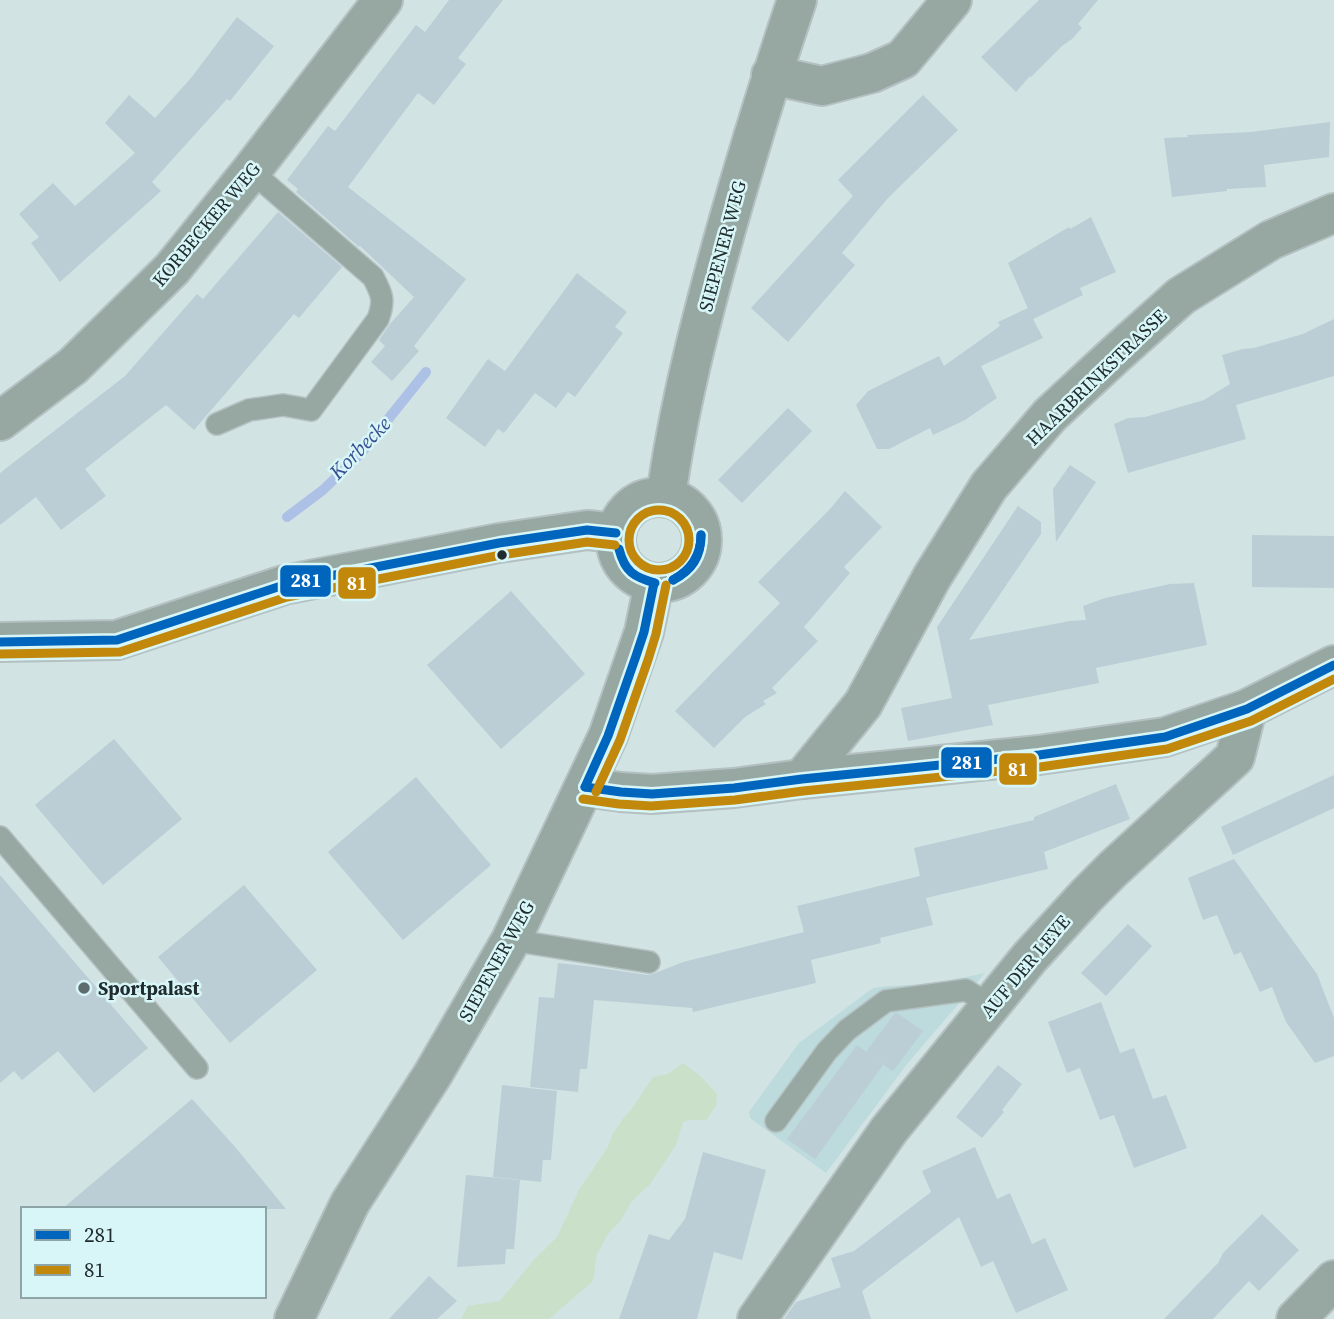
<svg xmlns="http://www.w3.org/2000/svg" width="1334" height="1319" font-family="'Source Serif 4',serif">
<rect width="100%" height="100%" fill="#d2e3e4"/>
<path fill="#bddadc" d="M 985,973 L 907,1064 L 826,1173 L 750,1118 L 749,1112 L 799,1043 L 873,988 L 888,986 L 932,984 Z"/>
<path fill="#cae0c8" d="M 683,1063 L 699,1075 L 717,1094 L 716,1106 L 706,1120 L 690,1120 L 683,1122 L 676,1145 L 650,1184 L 632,1201 L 621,1220 L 608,1234 L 597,1254 L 593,1281 L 549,1319 L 461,1319 L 468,1306 L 500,1301 L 532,1262 L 557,1237 L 579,1190 L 608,1147 L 612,1135 L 625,1116 L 631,1110 L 653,1077 L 668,1074 Z"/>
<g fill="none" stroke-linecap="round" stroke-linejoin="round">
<path stroke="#adc1e7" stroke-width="10" d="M 287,517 L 323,490 L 361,453 L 426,372"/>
</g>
<g fill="#bcced5">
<path d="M 449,0 L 503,0 L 458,58 L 466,64 L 434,105 L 418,93 L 348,187 L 466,279 L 414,346 L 419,351 L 392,381 L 371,362 L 385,346 L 379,340 L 390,324 L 414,297 L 360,246 L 359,247 L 296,192 L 298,189 L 287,180 L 328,126 L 335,131 L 416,25 L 425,32 Z"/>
<path d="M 1039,0 L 1098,0 L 1078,24 L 1082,28 L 1072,39 L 1062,46 L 1031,77 L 1030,76 L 1016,92 L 981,57 Z"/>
<path d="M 237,17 L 274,46 L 230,101 L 227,99 L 152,182 L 161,191 L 60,282 L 31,243 L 39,237 L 19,214 L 53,183 L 75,206 L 97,187 L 135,153 L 105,123 L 129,95 L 155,118 L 191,78 Z"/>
<path d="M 923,95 L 958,130 L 888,198 L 842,253 L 855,265 L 788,342 L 751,308 L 853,196 L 838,180 Z"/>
<path d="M 1330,122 L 1329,157 L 1264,165 L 1266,187 L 1227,189 L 1227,191 L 1172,197 L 1164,138 L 1188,137 L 1187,135 L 1251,132 Z"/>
<path d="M 278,212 L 342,267 L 299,318 L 294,314 L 194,430 L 166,405 L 85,469 L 106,496 L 61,530 L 36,497 L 0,525 L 0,473 L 125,376 L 197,294 L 203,299 Z"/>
<path d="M 1091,217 L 1116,272 L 1080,288 L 1083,295 L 1033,319 L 1043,338 L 981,366 L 997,398 L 965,420 L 933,435 L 930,428 L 889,449 L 877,449 L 856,405 L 864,396 L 868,391 L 939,356 L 944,366 L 1000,326 L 998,322 L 1028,308 L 1029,311 L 1008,263 L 1069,227 L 1070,229 Z"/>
<path d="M 577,273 L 627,312 L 615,327 L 623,333 L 575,397 L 568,392 L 556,408 L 535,393 L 504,433 L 498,429 L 485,447 L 446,418 L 488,359 L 505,371 Z"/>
<path d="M 1334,319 L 1334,376 L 1236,405 L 1246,439 L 1128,473 L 1114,424 L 1128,418 L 1145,417 L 1204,400 L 1230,384 L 1222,355 L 1243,349 L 1254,348 L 1303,334 Z"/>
<path d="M 788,408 L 812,431 L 742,503 L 718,480 Z"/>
<path d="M 1070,465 L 1096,482 L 1056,542 L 1053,489 Z"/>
<path d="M 845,491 L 882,527 L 844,567 L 850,573 L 804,627 L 818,641 L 772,688 L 777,693 L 763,701 L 766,704 L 745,717 L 714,748 L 675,711 L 780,603 L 758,582 L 830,509 Z"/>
<path d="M 1018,506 L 1041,522 L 1041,534 L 969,640 L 1070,621 L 1086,620 L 1083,606 L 1105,598 L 1170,584 L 1194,583 L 1207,645 L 1096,668 L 1099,683 L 988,705 L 993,725 L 908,741 L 901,708 L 952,698 L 937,627 Z"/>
<path d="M 1252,535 L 1334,536 L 1334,588 L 1252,587 Z"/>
<path d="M 511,591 L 585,674 L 501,749 L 427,665 Z"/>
<path d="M 114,739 L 182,819 L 103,885 L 35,805 Z"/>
<path d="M 1334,775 L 1334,808 L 1233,855 L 1221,827 Z"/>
<path d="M 416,777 L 491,865 L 403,940 L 328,852 Z"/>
<path d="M 1116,784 L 1130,819 L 1044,852 L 1048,869 L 926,898 L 933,925 L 880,938 L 881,943 L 811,960 L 816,983 L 693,1012 L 692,1008 L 594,1000 L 587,1069 L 580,1069 L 578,1092 L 530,1087 L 539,997 L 554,998 L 558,963 L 594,967 L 647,975 L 653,974 L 683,962 L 804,932 L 797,906 L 920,876 L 914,848 L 1034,820 L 1034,817 Z"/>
<path d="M 1234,859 L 1317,974 L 1334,1018 L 1334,1056 L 1315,1063 L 1286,1022 L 1272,987 L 1260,992 L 1241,952 L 1234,955 L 1217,915 L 1203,920 L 1188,878 Z"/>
<path d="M 0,875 L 148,1048 L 94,1093 L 58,1051 L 22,1080 L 14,1071 L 0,1083 Z"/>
<path d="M 244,885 L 317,970 L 230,1043 L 158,957 Z"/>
<path d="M 1128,924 L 1152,946 L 1106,996 L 1081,973 Z"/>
<path d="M 1101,1002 L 1120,1053 L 1134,1048 L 1153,1099 L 1166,1095 L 1187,1148 L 1134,1168 L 1114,1115 L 1100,1120 L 1080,1068 L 1067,1073 L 1048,1022 Z"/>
<path d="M 895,1013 L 897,1013 L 923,1031 L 893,1071 L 875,1059 L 883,1065 L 815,1159 L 787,1139 L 857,1045 L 866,1052 Z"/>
<path d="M 998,1065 L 1022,1084 L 1002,1110 L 1004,1112 L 982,1138 L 956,1117 Z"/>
<path d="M 502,1085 L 557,1091 L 551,1160 L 543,1160 L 541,1182 L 493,1177 Z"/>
<path d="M 192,1099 L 236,1148 L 286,1209 L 62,1209 Z"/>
<path d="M 975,1147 L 997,1199 L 1010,1193 L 1032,1244 L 1045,1238 L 1068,1290 L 1016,1313 L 993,1261 L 981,1267 L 959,1217 L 862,1291 L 871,1319 L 784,1319 L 796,1302 L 841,1287 L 831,1258 L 854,1251 L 931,1192 L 922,1171 Z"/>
<path d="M 703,1152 L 766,1170 L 742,1260 L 714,1252 L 697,1319 L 619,1319 L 649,1234 L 669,1240 L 685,1219 Z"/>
<path d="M 466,1175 L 520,1180 L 514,1249 L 506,1249 L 505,1264 L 457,1267 Z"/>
<path d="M 1262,1214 L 1299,1250 L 1259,1291 L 1249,1281 L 1213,1319 L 1164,1319 L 1218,1263 L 1223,1253 Z"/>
<path d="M 429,1276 L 457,1301 L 437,1319 L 389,1319 Z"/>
</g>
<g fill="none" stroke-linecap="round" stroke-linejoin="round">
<g stroke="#b4c0c1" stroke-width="24">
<g id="lane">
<path d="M 217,424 L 249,410 L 283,405 L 311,410 L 378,319 C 385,300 382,294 373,277 L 251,171"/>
<path d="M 0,837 L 197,1068"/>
<path d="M 511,940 L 649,962"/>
<path d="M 776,1121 L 827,1051 L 847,1030 L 886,1001 L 966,990 L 991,1006"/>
</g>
</g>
<g stroke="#b4c0c1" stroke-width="42">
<g id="street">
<path d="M 771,75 L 822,86 L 872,73 L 903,59 L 952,0"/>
<path d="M 0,421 L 73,366 L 172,269 L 251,171 L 383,0"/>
<path d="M 666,497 C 678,408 701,320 725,233 C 747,155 771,77 797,0"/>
<circle cx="659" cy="540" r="43"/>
<path d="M 0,642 L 117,640 L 284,585 L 499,543 L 587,530 L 616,533"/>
<path d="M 802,779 L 863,704 L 932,577 L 989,486 L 1050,415 L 1116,354 L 1181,296 L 1271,240 L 1334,213"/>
<path d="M 585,787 L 621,792 L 652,794 L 734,788 L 802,779 L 1039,755 L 1165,737 L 1247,709 L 1334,665"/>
<path d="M 294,1319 L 350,1203 L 433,1074 L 511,940 L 608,736 L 644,632 L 654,583"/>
<path d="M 757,1319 L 889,1130 L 1030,957 L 1087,895 L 1113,869 L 1235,757 L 1247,709"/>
<path d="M 1296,1319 L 1334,1280"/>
</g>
</g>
<use href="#lane" stroke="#96a8a1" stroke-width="21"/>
<use href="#street" stroke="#96a8a1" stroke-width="38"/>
<g stroke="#d8f6f8" stroke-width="14">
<g id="bus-1">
<path d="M 619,549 C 625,572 634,577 655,583"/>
<path d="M 673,580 C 691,570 701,556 701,535"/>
<path d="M 673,580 C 692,570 701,557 701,535"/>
<path d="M 0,642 L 117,640 L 284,585 L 499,543 L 587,530 L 616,533"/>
<path d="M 585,787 L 621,792 L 652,794 L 734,788 L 802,779 L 1039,755 L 1165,737 L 1247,709 L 1334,665"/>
<path d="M 585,787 L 608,736 L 636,656 L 644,632 L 654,583"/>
</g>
</g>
<g stroke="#d8f6f8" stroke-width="14">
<g id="bus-2">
<circle cx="659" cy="540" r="30"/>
<path d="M 0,654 L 120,652 L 287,597 L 501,555 L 587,542 L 615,545"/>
<path d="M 596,792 L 620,740 L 648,660 L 656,634 L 666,585"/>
<path d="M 583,799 L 619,804 L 651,806 L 735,800 L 803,791 L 1040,767 L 1167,749 L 1251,721 L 1334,679"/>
</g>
</g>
<use href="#bus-1" stroke="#0065bd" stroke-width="9"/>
<use href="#bus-2" stroke="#c1880b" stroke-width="9"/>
</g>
<circle fill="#202c2d" stroke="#d8f6f8" stroke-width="2.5" cx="502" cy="555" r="6"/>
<circle fill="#5e6c6d" stroke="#d8f6f8" stroke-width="2.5" cx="84" cy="988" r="7"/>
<g text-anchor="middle" stroke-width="5" stroke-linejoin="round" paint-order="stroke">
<g font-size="19" fill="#202c2d" stroke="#d8f6f8">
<text transform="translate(206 224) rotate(-50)" y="7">KORBECKER WEG</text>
<text transform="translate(722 246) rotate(-75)" y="7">SIEPENER WEG</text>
<text transform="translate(1096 377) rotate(-44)" y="7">HAARBRINKSTRASSE</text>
<text transform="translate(496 961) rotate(-61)" y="7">SIEPENER WEG</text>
<text transform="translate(1025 966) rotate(-50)" y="7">AUF DER LEYE</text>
</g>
<g font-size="19" font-weight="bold" fill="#202c2d" stroke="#d8f6f8" text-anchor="start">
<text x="98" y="995">Sportpalast</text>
</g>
<g font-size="21" font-style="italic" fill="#394f91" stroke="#d8f6f8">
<text transform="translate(360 448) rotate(-46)" y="7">Korbecke</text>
</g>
</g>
<g stroke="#d8f6f8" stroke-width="2.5">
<rect x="279" y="564" width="53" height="34" rx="7" fill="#0065bd"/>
<rect x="337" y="566" width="40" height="34" rx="7" fill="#c1880b"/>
<rect x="940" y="746" width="53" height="33" rx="7" fill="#0065bd"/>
<rect x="998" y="752" width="40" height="34" rx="7" fill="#c1880b"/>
</g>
<g font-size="19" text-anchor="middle" font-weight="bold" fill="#fff">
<text x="306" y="587">281</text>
<text x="357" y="590">81</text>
<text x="967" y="769">281</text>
<text x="1018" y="776">81</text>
</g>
<rect x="21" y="1207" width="245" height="91" fill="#d8f6f8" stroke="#8ea5a7" stroke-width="2"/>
<rect x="35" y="1230" width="35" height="10" fill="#0065bd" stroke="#8ea5a7" stroke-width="2"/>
<text x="84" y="1242" font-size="21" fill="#202c2d">281</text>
<rect x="35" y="1265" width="35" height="10" fill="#c1880b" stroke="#8ea5a7" stroke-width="2"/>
<text x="84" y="1277" font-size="21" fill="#202c2d">81</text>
</svg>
